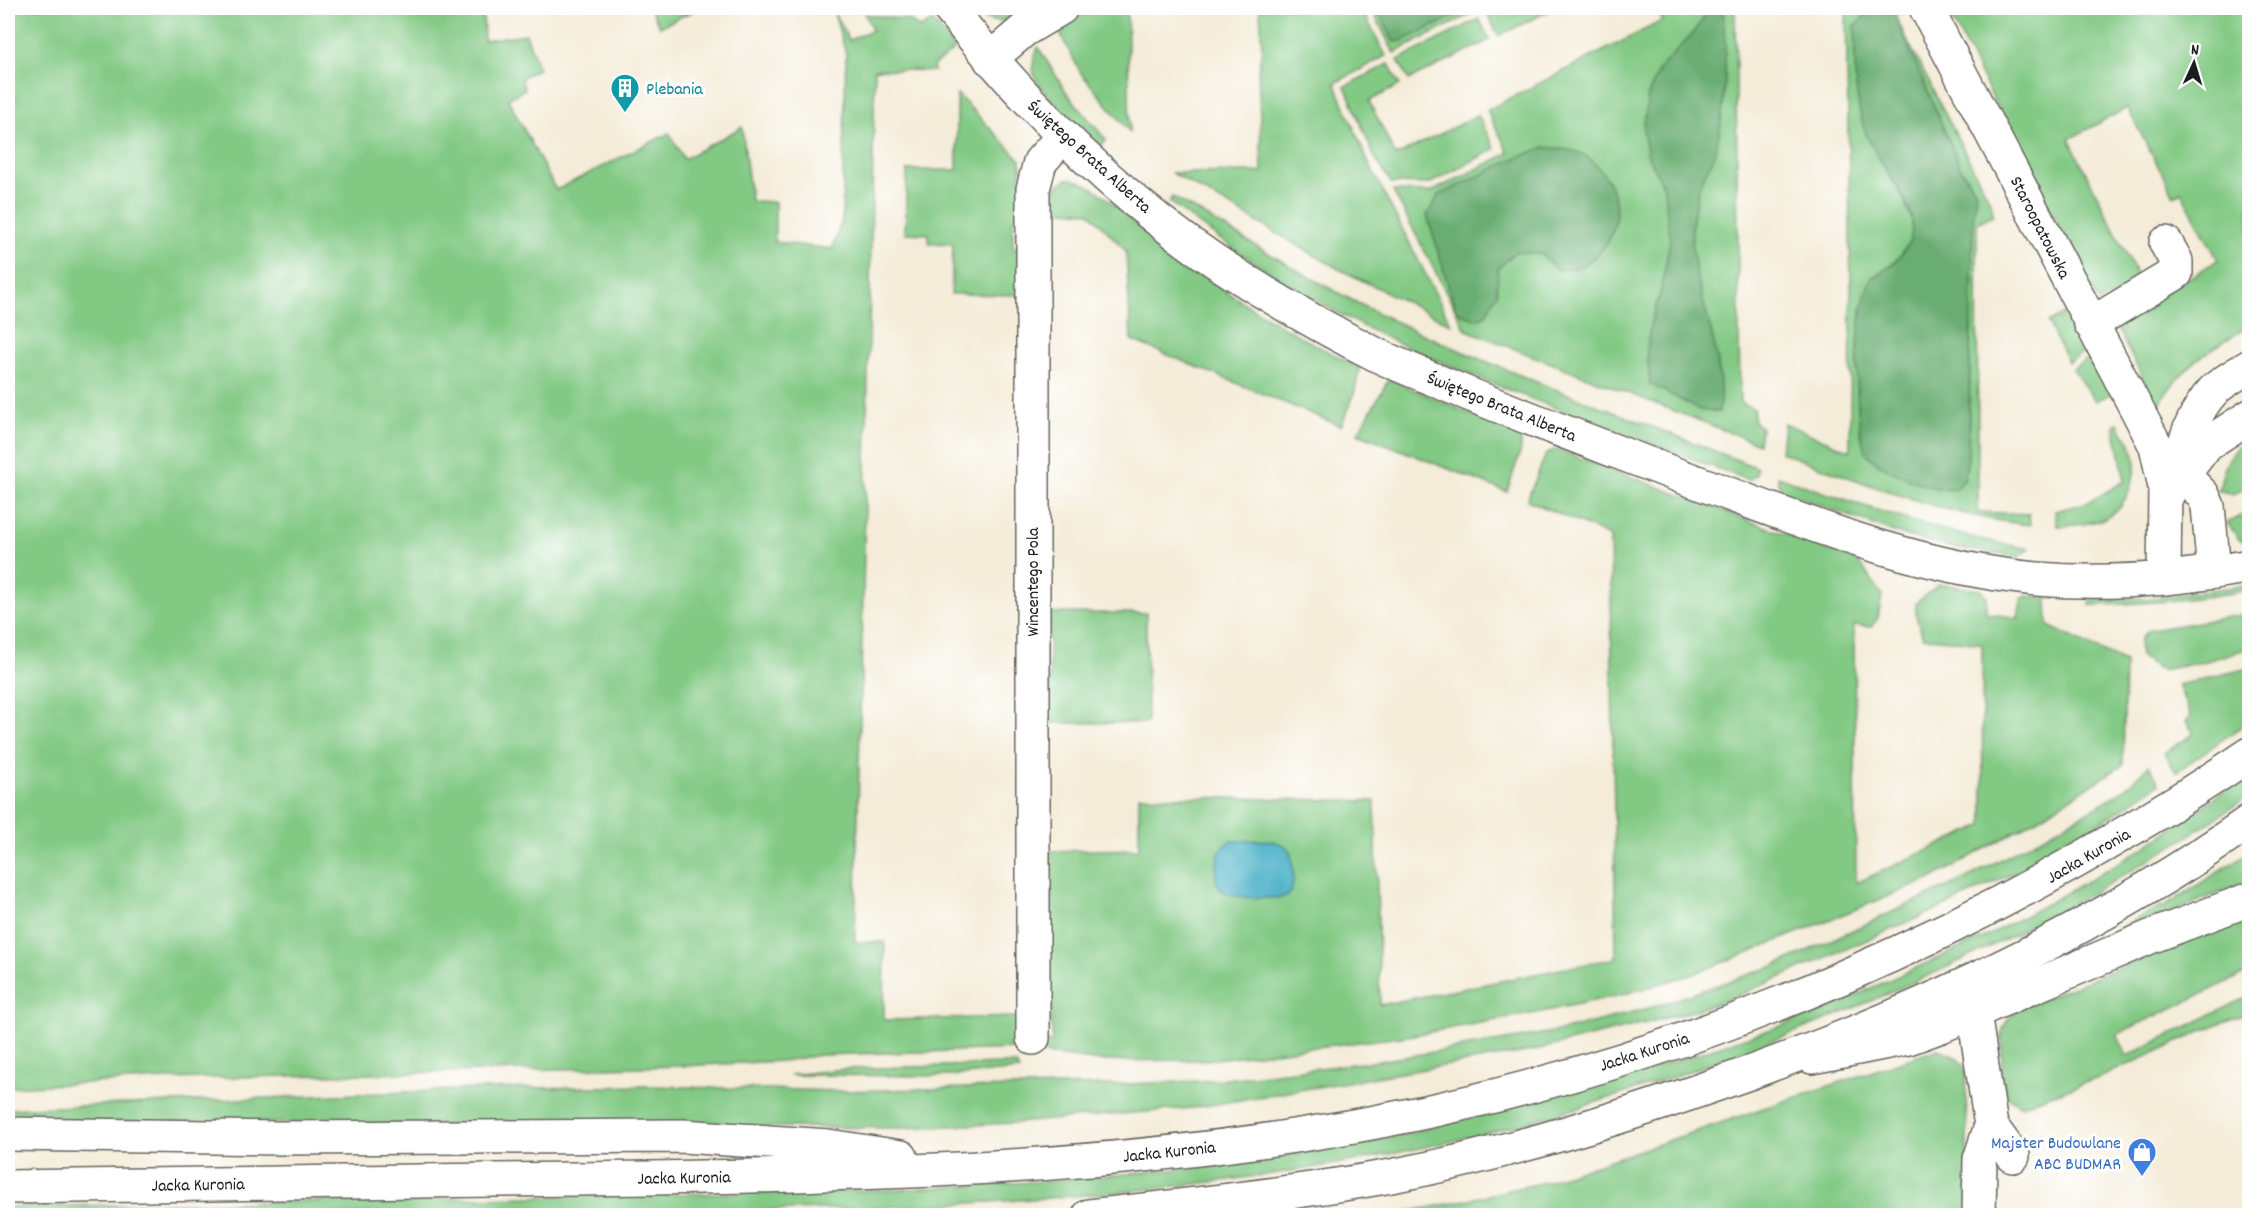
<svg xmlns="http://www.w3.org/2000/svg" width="2257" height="1223" font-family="Dekko,sans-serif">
<rect width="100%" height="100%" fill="#fff"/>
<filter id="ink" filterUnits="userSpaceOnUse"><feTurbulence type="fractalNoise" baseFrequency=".0167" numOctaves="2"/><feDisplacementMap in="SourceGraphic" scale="12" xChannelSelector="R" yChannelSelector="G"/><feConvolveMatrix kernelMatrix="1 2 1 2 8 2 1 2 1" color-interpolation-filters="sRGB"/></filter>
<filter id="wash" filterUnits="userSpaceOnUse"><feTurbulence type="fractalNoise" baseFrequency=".008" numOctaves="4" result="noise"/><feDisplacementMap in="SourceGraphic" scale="24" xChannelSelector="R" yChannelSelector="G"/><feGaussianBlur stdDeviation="1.35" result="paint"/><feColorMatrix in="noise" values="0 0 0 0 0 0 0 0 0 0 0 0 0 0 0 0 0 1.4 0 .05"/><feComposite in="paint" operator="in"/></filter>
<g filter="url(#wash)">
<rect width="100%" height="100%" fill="#f4ecd8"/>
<g fill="#82c984" stroke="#4f7250" stroke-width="1.5">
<path d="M 8,8 L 483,8 L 484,40 L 526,34 L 539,69 L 521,78 L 525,89 L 508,99 L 556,190 L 669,133 L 684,159 L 742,127 L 751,201 L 775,202 L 775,242 L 832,249 L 842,220 L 846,54 L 834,13 L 849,40 L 872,30 L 865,14 L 909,20 L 920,28 L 933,21 L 955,49 L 933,66 L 934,71 L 875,69 L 855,942 L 885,942 L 884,1020 L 1018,1017 L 1018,1038 L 1011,1043 L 1023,1045 L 1018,1049 L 821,1055 L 782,1061 L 682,1066 L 167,1079 L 8,1087 Z"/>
<path d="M 650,8 L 699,8 L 660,27 Z"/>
<path d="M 973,8 L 1011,8 L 1017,16 C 997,24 987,24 973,8 Z"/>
<path d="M 1096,8 L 1127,8 L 1130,132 L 1081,73 L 1057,28 Z"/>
<path d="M 1260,8 L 1361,8 L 1386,56 L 1335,83 L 1368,162 L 1451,324 L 1335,267 L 1172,173 L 1262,172 L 1258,69 L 1262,50 Z"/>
<path d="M 1371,8 L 1473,8 L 1475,12 L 1394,53 Z"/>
<path d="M 1503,8 L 1555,8 L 1498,36 L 1488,15 Z"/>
<path d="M 1656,8 L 1735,8 L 1740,403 L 1754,409 L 1754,421 L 1761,428 L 1759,444 L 1466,330 L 1393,191 L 1431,192 L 1509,153 L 1487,110 L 1662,21 Z"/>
<path d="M 1846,8 L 1872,8 L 1855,26 L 1860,113 L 1882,164 L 1903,198 L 1912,220 L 1912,238 L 1899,258 L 1871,279 L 1861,311 L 1858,357 L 1860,431 L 1964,481 L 1968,458 L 1973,221 L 1976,192 L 1962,171 L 1894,13 L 1879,8 L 1916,8 L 1918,12 L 1894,14 L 1992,205 L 1993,215 L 1977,223 L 1978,512 L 2029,514 L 2030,525 C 1944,516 1861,482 1781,452 L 1784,423 L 1850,451 L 1851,295 Z"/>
<path d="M 1946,8 L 2249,8 L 2249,326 C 2213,348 2178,367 2158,407 L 2115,324 L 2218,260 L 2181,192 L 2174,196 L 2127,108 L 2069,139 L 2140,281 L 2099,303 Z"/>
<path d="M 1479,19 L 1490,40 L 1409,80 L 1398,60 Z"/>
<path d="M 1038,47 L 1067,93 L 1106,140 L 1101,145 C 1084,129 1040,96 1034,74 C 1031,65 1035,56 1038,47 Z"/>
<path d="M 1389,64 L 1400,85 L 1369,101 L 1396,156 L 1478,115 L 1495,149 L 1429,184 L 1391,183 L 1375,158 L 1345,86 Z"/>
<path d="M 957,94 L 1021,160 L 1020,217 L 1013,221 L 1013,246 L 1020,251 L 1019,295 L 951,294 L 953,244 L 929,243 L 929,234 L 905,233 L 907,170 L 957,170 Z"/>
<path d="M 1067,179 C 1094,179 1120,212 1141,229 C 1207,283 1283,330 1360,368 L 1354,394 L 1341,426 L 1131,340 L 1126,251 L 1089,212 L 1053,209 L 1055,188 Z"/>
<path d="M 1172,197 C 1245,238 1315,284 1390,319 C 1510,376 1635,418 1757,468 L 1756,474 L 1749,480 C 1626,434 1500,391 1381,335 C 1306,299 1235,252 1169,202 Z"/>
<path d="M 2073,309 L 2092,347 L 2068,362 L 2048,323 Z"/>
<path d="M 2096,354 L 2116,392 L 2095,401 L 2072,369 Z"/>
<path d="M 1389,379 L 1521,435 L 1521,450 L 1507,492 L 1358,433 Z"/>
<path d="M 2118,423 C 2123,433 2133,445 2135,456 C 2137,465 2134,476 2131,484 C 2121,522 2092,525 2057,526 L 2055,511 L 2089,502 L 2125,481 L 2114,425 Z"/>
<path d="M 2249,437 L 2249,486 L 2233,495 L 2219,490 C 2223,468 2230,450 2249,437 Z"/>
<path d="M 1556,449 L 1858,561 L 1882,595 L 1878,618 L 1871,627 L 1854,625 L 1856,883 L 1983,825 L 1982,644 L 1923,637 L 1916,616 L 1916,603 L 1939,584 L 1982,590 L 1987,596 L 1986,613 L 2018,618 L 2021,600 L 2026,596 L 2047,597 L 2048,626 L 2125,662 L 2123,765 L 2032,822 L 1931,879 L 1694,974 L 1621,995 L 1536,1013 L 1402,1037 L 1207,1060 L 1101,1061 L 1047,1054 L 1041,1050 L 1040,1039 L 1052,1043 L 1049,851 L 1139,849 L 1139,796 L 1375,801 L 1380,1005 L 1616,958 L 1610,536 L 1527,500 L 1546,454 Z"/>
<path d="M 1778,476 C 1861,506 1943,534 2030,549 L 2019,557 L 1950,547 L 1896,533 L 1783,492 L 1778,483 Z"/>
<path d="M 2249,511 L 2249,544 L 2239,539 L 2227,523 Z"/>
<path d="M 2249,585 L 2249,590 C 2196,600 2144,604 2090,605 L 2090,599 L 2148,598 Z"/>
<path d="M 1049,613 L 1146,613 L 1147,723 L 1050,723 Z"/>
<path d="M 2249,614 L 2249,648 L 2203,662 L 2162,670 L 2140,657 C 2139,645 2138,636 2150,630 Z"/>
<path d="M 2249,668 L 2249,721 L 2176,772 L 2164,753 L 2194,734 L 2186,721 L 2191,717 L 2178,685 Z"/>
<path d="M 2149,765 L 2159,784 L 2102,822 L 2028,866 L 1950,904 L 1730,999 L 1686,1013 L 1532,1051 L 1192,1108 L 1016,1123 L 904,1128 L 8,1121 L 8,1109 L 475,1089 L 647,1086 L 841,1091 L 1105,1085 L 1218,1080 L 1379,1061 L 1565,1030 L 1656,1006 L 1774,966 L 1967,878 L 2093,809 L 2125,789 Z"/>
<path d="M 2249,773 L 2249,796 C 2089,907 1912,990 1729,1057 C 1628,1094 1522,1128 1416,1149 C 1149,1204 875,1210 603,1213 C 404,1214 206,1216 8,1216 L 8,1207 L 887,1190 L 1051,1181 L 1210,1166 L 1395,1137 L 1641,1072 L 1781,1026 L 1865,991 L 1991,934 L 2061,896 L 2144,848 Z"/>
<path d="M 2249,852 L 2249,881 L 2090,945 L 2160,906 L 2164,907 Z"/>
<path d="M 2249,914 L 2249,972 L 2117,1034 L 2127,1056 L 2249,996 L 2249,1013 L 2218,1024 L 2101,1077 L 2021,1106 L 2007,1096 L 2002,1077 L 2002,1033 C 2004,1021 2012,1014 2021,1008 Z"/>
<path d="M 1938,1049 C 1954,1054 1960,1058 1966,1073 L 1968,1215 L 1384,1216 L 1453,1203 L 1549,1181 Z"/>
<path d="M 1002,1064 L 1016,1064 L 1019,1070 L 951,1076 L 790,1075 L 845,1069 Z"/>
</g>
<g fill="#69ad72" stroke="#426447" stroke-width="1.5">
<path d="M 1377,8 L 1464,8 L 1461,13 L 1402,41 L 1394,42 Z"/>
<path d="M 1872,8 L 1894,13 L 1962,171 L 1976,192 L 1973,221 L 1968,458 C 1966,467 1966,481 1958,487 C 1945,498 1878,469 1868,455 C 1864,450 1861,436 1860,430 C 1855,391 1855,316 1870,281 C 1872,276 1879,274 1884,270 C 1900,260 1914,242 1912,222 C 1909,194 1877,162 1866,134 C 1854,102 1854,60 1855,26 Z"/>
<path d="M 1709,9 L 1723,10 C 1727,58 1727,109 1714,155 C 1712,164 1706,171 1702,179 C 1697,192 1693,214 1692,228 C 1690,290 1728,349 1719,412 L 1700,410 L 1650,384 L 1647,351 L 1650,325 L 1661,290 L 1670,240 L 1664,188 L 1648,156 L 1643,130 L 1648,95 L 1660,68 L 1696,30 Z"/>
<path d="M 1545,147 C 1556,149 1576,149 1585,155 C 1625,184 1628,239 1584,265 C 1577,270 1565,269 1557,270 L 1541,254 L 1515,252 L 1498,269 L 1497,294 L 1485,316 L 1474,319 L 1456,311 L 1427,215 L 1439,195 L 1511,160 Z"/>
</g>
<path fill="#48b0c7" stroke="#326672" stroke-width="1.5" d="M 1230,841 C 1245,841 1280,836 1289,850 C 1292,855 1292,863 1293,869 C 1294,880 1294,887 1288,896 C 1276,899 1232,899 1223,891 C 1214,884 1216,874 1217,865 C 1217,854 1222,847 1230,841 Z"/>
</g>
<g filter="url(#ink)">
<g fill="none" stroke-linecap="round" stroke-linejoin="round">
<g stroke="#68655e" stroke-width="36">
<g id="minor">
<path d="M 949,8 C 1025,103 1113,193 1215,261 C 1266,295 1320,326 1375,354 C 1399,366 1425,375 1449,386 C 1526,418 1605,447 1683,477 C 1798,519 1913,568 2037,579 C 2107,585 2180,579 2250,566"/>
<path d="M 1926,8 L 2156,446 L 2165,487 L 2164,578"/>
<path d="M 990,59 L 1024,30 L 1061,8"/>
<path d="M 2091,324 L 2176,273 L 2176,261 L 2166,243"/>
<path d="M 2163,454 L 2203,495 L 2208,506 L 2214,572"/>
<path d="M 2183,475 L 2207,444 L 2250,416"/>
<path d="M 2168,494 C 2181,459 2188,417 2214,390 C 2224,381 2238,373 2250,366"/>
<path d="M 1974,1013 L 1991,1126 L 2013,1156"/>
<path d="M 1033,1038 L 1033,189 L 1040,162 L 1063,136"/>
<path d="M 1812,1057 L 1908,1038 L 1941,1026 L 2150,937 L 2250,899"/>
<path d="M 1979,1216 L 1980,1159 L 1991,1126"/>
</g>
</g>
<g stroke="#68655e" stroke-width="36">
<g id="major">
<path d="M 8,1134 L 277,1138 L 683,1136 L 828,1146 L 901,1157"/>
<path d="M 8,1187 C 222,1183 436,1181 650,1178 C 903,1174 1158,1167 1406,1116 C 1708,1054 1995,925 2250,754"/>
<path d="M 1089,1216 C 1190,1205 1291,1194 1391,1176 C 1501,1155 1609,1122 1715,1085 C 1902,1020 2088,936 2250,821"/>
</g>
</g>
<use href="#minor" stroke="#fff" stroke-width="33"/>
<use href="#major" stroke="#fff" stroke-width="33"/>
</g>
</g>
<defs>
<g id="building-pin" transform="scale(1.5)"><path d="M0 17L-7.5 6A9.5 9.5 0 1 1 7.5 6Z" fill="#0f9aa8" stroke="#fff"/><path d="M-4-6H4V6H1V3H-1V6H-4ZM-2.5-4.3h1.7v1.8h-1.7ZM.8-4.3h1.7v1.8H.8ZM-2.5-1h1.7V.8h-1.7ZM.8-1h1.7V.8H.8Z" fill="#fff"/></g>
<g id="shop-pin" transform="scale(1.5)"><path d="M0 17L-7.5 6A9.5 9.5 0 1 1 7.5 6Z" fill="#3f7fe0" stroke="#fff"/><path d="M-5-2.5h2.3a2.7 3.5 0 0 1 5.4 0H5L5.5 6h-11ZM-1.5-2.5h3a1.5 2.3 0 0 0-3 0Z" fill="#fff"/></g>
</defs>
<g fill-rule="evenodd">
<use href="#building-pin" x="625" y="88"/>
<use href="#shop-pin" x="2142" y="1152"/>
</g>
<g text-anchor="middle" stroke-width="6" stroke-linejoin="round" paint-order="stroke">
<g font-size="18" fill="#0d838f" stroke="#fff" text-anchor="start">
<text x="646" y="94">Plebania</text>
</g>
<g font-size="18" fill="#1c1c1c" stroke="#fff">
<text transform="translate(1090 156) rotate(42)" y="6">Świętego Brata Alberta</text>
<text transform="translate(2041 227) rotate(63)" y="6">Staroopatowska</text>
<text transform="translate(1502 406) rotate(22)" y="6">Świętego Brata Alberta</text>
<text transform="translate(1032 582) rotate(-90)" y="6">Wincentego Pola</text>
<text transform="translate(2088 855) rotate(-30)" y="6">Jacka Kuronia</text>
<text transform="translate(1644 1051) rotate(-18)" y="6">Jacka Kuronia</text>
<text transform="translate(1169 1151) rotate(-6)" y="6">Jacka Kuronia</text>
<text transform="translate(684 1177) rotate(-1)" y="6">Jacka Kuronia</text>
<text transform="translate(198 1184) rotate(-1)" y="6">Jacka Kuronia</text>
</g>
<g font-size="18" fill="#366cbe" stroke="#fff" text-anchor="end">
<text x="2121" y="1148">Majster Budowlane<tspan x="2121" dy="21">ABC BUDMAR</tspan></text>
</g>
</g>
<rect width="2257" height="1223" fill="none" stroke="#fff" stroke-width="30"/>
<g transform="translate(2194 63) rotate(4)" stroke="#ffffff" stroke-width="4.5" paint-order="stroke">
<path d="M0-4.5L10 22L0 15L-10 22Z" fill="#1c1c1c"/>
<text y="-9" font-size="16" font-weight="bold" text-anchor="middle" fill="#1c1c1c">N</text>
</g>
</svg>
